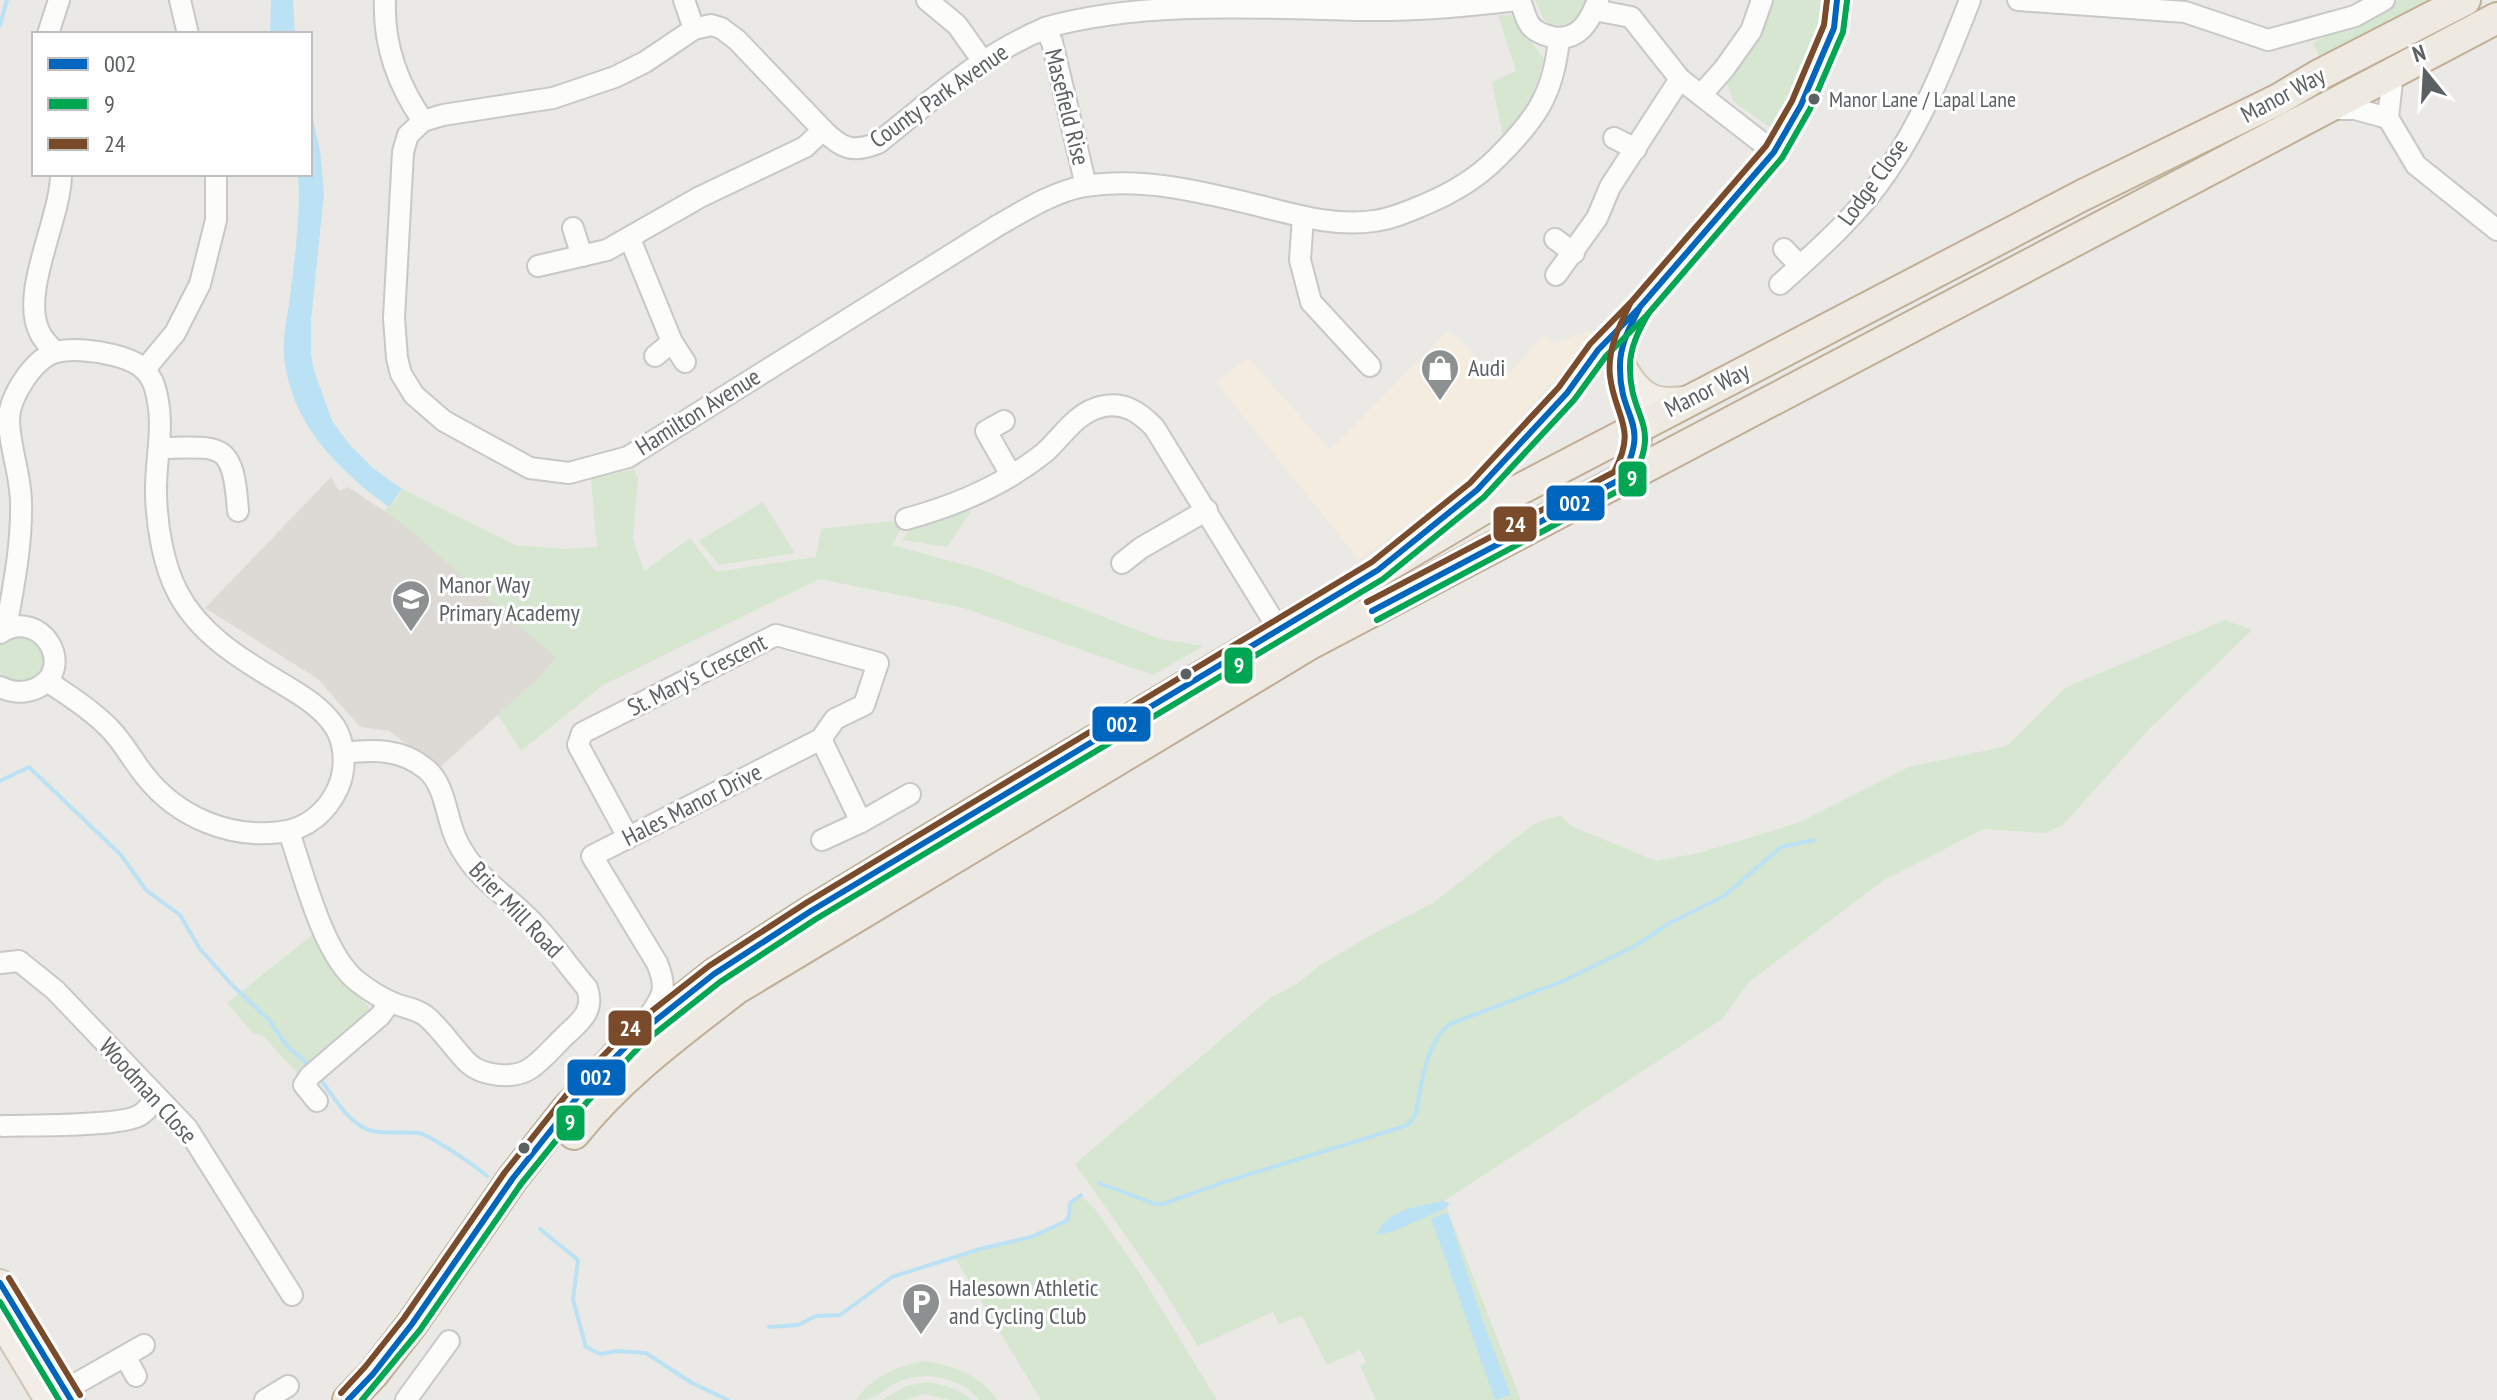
<svg xmlns="http://www.w3.org/2000/svg" width="2497" height="1400" font-family="'PT Sans Narrow',sans-serif">
<rect width="100%" height="100%" fill="#ebe9e5"/>
<path fill="#f4eddf" d="M 1449,330 L 1490,370 L 1498,363 L 1509,373 L 1544,336 L 1555,344 L 1590,330 L 1592,336 L 1467,479 L 1359,560 L 1216,382 L 1248,358 L 1330,450 Z"/>
<path fill="#ddd9d5" d="M 331,477 L 339,491 L 348,487 L 402,523 L 610,595 L 540,677 L 439,768 L 389,731 L 360,727 L 318,679 L 205,608 Z"/>
<g fill="#d6e6d1">
<path d="M 1535,0 L 1590,0 L 1572,22 L 1554,27 L 1544,19 Z"/>
<path d="M 1770,0 L 1825,0 L 1825,3 C 1815,49 1800,89 1771,128 L 1733,101 L 1727,83 L 1763,28 Z"/>
<path d="M 2399,0 L 2431,0 L 2320,58 L 2313,43 Z"/>
<path d="M 1498,15 L 1511,15 L 1544,59 L 1532,100 L 1503,137 L 1492,82 L 1516,71 Z"/>
<path d="M 634,469 L 638,478 L 633,539 L 644,571 L 690,538 L 716,572 L 816,557 L 821,529 L 891,521 L 901,528 L 892,545 L 980,569 L 1160,639 L 1203,646 L 1153,675 L 964,608 L 819,579 L 603,685 L 521,751 L 498,715 L 540,677 L 556,658 L 402,523 L 384,511 L 397,499 L 402,489 L 515,545 L 565,549 L 597,547 L 591,479 Z"/>
<path d="M 763,502 L 795,553 L 719,565 L 699,541 Z"/>
<path d="M 976,503 L 947,547 L 902,540 L 913,524 Z"/>
<path d="M 2225,620 L 2252,630 L 2149,729 L 2063,825 L 2045,833 L 1984,829 L 1884,880 L 1749,982 L 1722,1019 L 1444,1201 L 1521,1400 L 1376,1400 L 1360,1366 L 1366,1362 L 1360,1350 L 1327,1365 L 1302,1316 L 1279,1324 L 1273,1312 L 1198,1346 L 1161,1286 L 1075,1164 L 1270,998 L 1297,984 L 1319,966 L 1369,936 L 1433,903 L 1534,824 L 1560,815 L 1573,827 L 1656,861 L 1699,853 L 1798,823 L 1909,767 L 2007,746 L 2065,688 Z"/>
<path d="M 13,634 L 37,638 L 48,660 C 39,682 19,695 0,672 L 0,645 Z"/>
<path d="M 315,933 L 331,969 L 372,1010 L 301,1077 L 262,1035 L 253,1033 L 227,1003 Z"/>
<path d="M 1081,1195 L 1095,1209 L 1139,1272 L 1217,1400 L 1041,1400 L 955,1258 L 980,1249 L 1031,1237 L 1065,1221 L 1069,1216 L 1070,1203 Z"/>
<path d="M 924,1361 C 956,1366 978,1374 997,1400 L 979,1400 C 961,1378 929,1371 902,1380 C 881,1388 882,1400 856,1400 C 873,1375 897,1367 924,1361 Z"/>
<path d="M 925,1382 C 943,1384 957,1388 972,1400 L 951,1400 L 925,1394 L 903,1400 L 882,1400 L 904,1387 Z"/>
</g>
<g fill="#bbe2f4">
<path d="M 271,0 L 293,0 L 295,34 L 270,34 Z"/>
<path d="M 310,106 L 320,150 L 324,193 L 311,321 L 311,355 L 314,370 L 332,421 L 350,445 L 374,469 L 402,489 L 389,507 C 337,469 291,424 284,357 C 282,337 288,316 290,296 C 295,256 301,214 298,174 L 310,174 Z"/>
<path d="M 1443,1201 L 1450,1203 L 1446,1208 C 1431,1214 1388,1237 1376,1234 C 1390,1208 1417,1207 1443,1201 Z"/>
<path d="M 1448,1213 L 1482,1319 L 1511,1395 L 1495,1400 L 1431,1218 Z"/>
</g>
<g fill="none" stroke-linecap="round" stroke-linejoin="round">
<g stroke="#bbe2f4" stroke-width="4">
<path d="M 0,25 L 7,0"/>
<path d="M 0,781 L 29,767 L 121,855 L 146,890 L 180,915 L 200,949 L 234,987 L 269,1020 L 287,1046 L 310,1066"/>
<path d="M 318,1076 C 332,1094 347,1122 369,1130 C 380,1135 405,1131 419,1133 C 430,1135 477,1167 487,1176"/>
<path d="M 1099,1183 L 1155,1204 L 1163,1204 L 1221,1183 L 1402,1127 L 1410,1123 L 1415,1115 C 1422,1086 1425,1042 1450,1024 L 1563,981 L 1635,946 L 1670,923 L 1724,896 L 1781,847 L 1814,840"/>
<path d="M 540,1229 L 578,1260 L 573,1300 L 586,1347 L 600,1354 L 617,1351 L 646,1353 L 692,1383 L 728,1400"/>
<path d="M 769,1327 L 798,1325 L 816,1316 L 840,1315 L 892,1277 L 980,1249 L 1031,1237 L 1066,1221 L 1069,1216 L 1070,1203 L 1081,1195"/>
</g>
<g stroke="#c7c8c7" stroke-width="24">
<g id="minor">
<path d="M 180,0 L 188,34"/>
<path d="M 385,0 C 383,45 398,85 423,121"/>
<path d="M 684,0 L 694,29"/>
<path d="M 927,0 L 957,25 L 982,60"/>
<path d="M 1520,0 C 1523,7 1525,18 1530,25 C 1535,32 1544,35 1552,37 C 1579,42 1590,21 1598,0"/>
<path d="M 2018,0 L 2185,12 L 2268,40 L 2355,16 L 2384,0"/>
<path d="M 1594,10 L 1631,17 L 1680,79 L 1774,152"/>
<path d="M 1045,28 L 1052,42 L 1086,186"/>
<path d="M 48,34 L 59,0"/>
<path d="M 2393,72 L 2388,118 L 2416,165 L 2497,230"/>
<path d="M 1701,95 L 1724,69 L 1751,31 L 1762,0"/>
<path d="M 2329,109 L 2355,109 L 2388,118"/>
<path d="M 823,130 L 737,40 L 721,28 L 711,25 L 694,29 L 645,62 L 615,77 L 553,98 L 443,115 L 423,121 L 408,135 L 403,152 L 394,318 L 397,358 L 401,374 L 414,395 L 444,421 L 530,468 L 569,473 L 628,457 L 997,226 C 1025,210 1053,192 1085,186 C 1144,177 1203,192 1260,206 C 1296,215 1336,227 1374,221 C 1392,219 1409,211 1426,204 C 1452,193 1476,179 1497,158 C 1536,119 1554,94 1559,38"/>
<path d="M 1614,138 L 1636,149"/>
<path d="M 1303,217 L 1300,260 L 1311,302 L 1370,366"/>
<path d="M 573,228 L 582,256"/>
<path d="M 630,239 L 672,342 L 685,362"/>
<path d="M 1555,239 L 1574,253"/>
<path d="M 1784,249 L 1800,266"/>
<path d="M 538,266 L 607,250 L 700,197 L 805,147 L 823,130 C 842,149 853,153 878,143 C 932,100 983,53 1048,27 C 1147,0 1262,8 1366,10 C 1417,11 1467,6 1518,0"/>
<path d="M 1556,275 L 1597,218 L 1610,187 L 1680,79"/>
<path d="M 1780,284 C 1818,250 1858,215 1887,172 C 1923,120 1947,59 1970,0"/>
<path d="M 55,352 C 50,346 43,340 40,333 C 19,293 61,219 61,174"/>
<path d="M 655,356 L 672,342"/>
<path d="M 145,369 L 175,333 L 200,284 L 216,220 L 216,174"/>
<path d="M 1004,421 L 986,431 L 1011,475"/>
<path d="M 159,448 C 222,447 233,440 238,511"/>
<path d="M 906,519 C 954,506 1004,485 1044,453 C 1062,437 1076,413 1100,407 C 1124,401 1139,412 1154,427 L 1279,630"/>
<path d="M 1122,563 L 1141,548 L 1207,510"/>
<path d="M 6,629 C 13,588 22,546 21,503 C 21,476 10,449 9,422 C 8,398 33,359 56,352 C 73,348 97,351 113,355 C 133,360 149,367 155,388 C 166,426 155,457 156,495 C 157,526 163,565 178,593 C 199,633 239,658 276,680 C 299,694 320,705 335,727 C 346,745 346,770 338,788 C 327,812 307,829 281,832 C 230,839 178,817 146,777 C 134,763 125,745 112,731 C 93,711 71,697 47,681"/>
<path d="M 0,633 C 42,606 77,669 37,688 C 24,694 13,693 0,687"/>
<path d="M 861,822 L 910,794"/>
<path d="M 289,832 C 303,872 323,955 357,981 C 367,989 381,998 393,1003 C 405,1008 418,1009 427,1017 C 443,1031 453,1048 468,1063 C 482,1076 514,1080 531,1068 C 544,1059 555,1045 567,1034 C 581,1021 595,1010 587,988 C 570,968 554,945 536,926 C 508,895 476,880 457,841 C 446,819 446,785 426,769 C 402,749 374,749 344,753"/>
<path d="M 628,837 L 578,745 L 582,733 L 776,635 L 878,663 L 864,705 L 835,719 L 821,739"/>
<path d="M 0,963 L 19,961 L 55,990 L 187,1128 L 292,1295"/>
<path d="M 647,1019 C 663,996 668,990 657,963 L 592,856 L 821,739 L 861,822 L 822,840"/>
<path d="M 317,1101 L 304,1085 L 310,1076 L 380,1016 L 390,1002"/>
<path d="M 3,1126 C 29,1125 121,1127 140,1115 C 147,1111 152,1103 157,1097"/>
<path d="M 125,1356 L 136,1376"/>
<path d="M 65,1390 L 144,1345"/>
<path d="M 265,1400 L 288,1386"/>
<path d="M 406,1400 L 449,1341"/>
</g>
</g>
<g stroke="#d1c6b5" stroke-width="30">
<g id="major">
<path d="M 1624,369 C 1641,399 1657,405 1690,399"/>
<path d="M 1621,479 C 1629,467 1637,453 1638,439 C 1638,428 1634,418 1630,408 C 1619,375 1617,350 1634,318"/>
<path d="M 1434,526 L 1477,490 L 1567,393 L 1598,350 L 1639,308 L 1774,152 L 1801,105 L 1834,28 L 1837,0"/>
<path d="M 0,1283 L 71,1400"/>
<path d="M 0,1320 L 48,1400"/>
</g>
</g>
<g stroke="#c0ae95" stroke-width="34">
<g id="highway">
<path d="M 574,1134 C 620,1076 678,1034 736,989 L 1310,644 L 2497,18"/>
<path d="M 348,1400 L 373,1374 L 412,1324 L 513,1178 L 567,1109 L 636,1036 L 714,974 L 811,911 L 993,801 L 1488,506 L 2081,196 L 2279,99 L 2319,75 L 2465,0"/>
</g>
</g>
<use href="#minor" stroke="#fcfcfb" stroke-width="20"/>
<use href="#major" stroke="#f2eee7" stroke-width="26"/>
<use href="#highway" stroke="#eee9e1" stroke-width="30"/>
<g stroke="#fff" stroke-width="12">
<g id="bus-1">
<path d="M 1372,611 L 1621,479 C 1652,421 1620,421 1620,369 C 1619,347 1629,328 1639,309"/>
<path d="M 0,1283 L 71,1400"/>
<path d="M 348,1400 L 373,1374 L 412,1324 L 513,1178 L 579,1095 L 636,1036 L 714,974 L 811,911 L 1378,570 L 1477,490 L 1567,393 L 1598,350 L 1639,308 L 1774,152 L 1801,105 L 1834,28 L 1837,0"/>
</g>
</g>
<g stroke="#fff" stroke-width="12">
<g id="bus-2">
<path d="M 1377,620 L 1629,485 C 1665,423 1629,421 1630,366 C 1630,347 1639,330 1648,314"/>
<path d="M 0,1302 L 59,1400"/>
<path d="M 362,1400 L 420,1330 L 521,1184 L 587,1102 L 643,1043 L 720,982 L 816,919 L 1383,579 L 1484,497 L 1574,400 L 1606,356 L 1647,315 L 1782,158 L 1810,109 L 1843,32 L 1847,1"/>
</g>
</g>
<g stroke="#fff" stroke-width="12">
<g id="bus-3">
<path d="M 1367,602 L 1614,472 C 1638,427 1615,418 1610,376 C 1607,350 1619,326 1630,304"/>
<path d="M 9,1278 L 80,1395"/>
<path d="M 341,1393 L 365,1367 L 404,1318 L 505,1172 L 571,1089 L 630,1028 L 709,966 L 806,903 L 1372,562 L 1470,483 L 1559,387 L 1590,344 L 1632,301 L 1766,146 L 1792,101 L 1824,25 L 1827,0"/>
</g>
</g>
<use href="#bus-1" stroke="#0065bd" stroke-width="6"/>
<use href="#bus-2" stroke="#00a651" stroke-width="6"/>
<use href="#bus-3" stroke="#7a4b2a" stroke-width="6"/>
</g>
<defs>
<g id="shop-pin" transform="scale(2)"><path d="M0 17L-7.5 6A9.5 9.5 0 1 1 7.5 6Z" fill="#8d9090" stroke="#fff"/><path d="M-5-2.5h2.3a2.7 3.5 0 0 1 5.4 0H5L5.5 6h-11ZM-1.5-2.5h3a1.5 2.3 0 0 0-3 0Z" fill="#fff"/></g>
<g id="school-pin" transform="scale(2)"><path d="M0 17L-7.5 6A9.5 9.5 0 1 1 7.5 6Z" fill="#8d9090" stroke="#fff"/><path d="M0-5L7-2L0 1L-7-2ZM-4 1L0 2.5L4 1V4Q0 6-4 4Z" fill="#fff"/></g>
<g id="parking-pin" transform="scale(2)"><path d="M0 17L-7.5 6A9.5 9.5 0 1 1 7.5 6Z" fill="#8d9090" stroke="#fff"/><path d="M-3.5-5.5H1a3.5 3.5 0 0 1 0 7H-1V5.5H-3.5ZM-1-3.4V-.6H.8a1.4 1.4 0 0 0 0-2.8Z" fill="#fff"/></g>
</defs>
<g fill-rule="evenodd">
<use href="#shop-pin" x="1440" y="368"/>
<use href="#school-pin" x="411" y="599"/>
<use href="#parking-pin" x="921" y="1302"/>
</g>
<g fill="#5b6063" stroke="#fff" stroke-width="3">
<circle cx="1814" cy="99" r="7"/>
<circle cx="1186" cy="674" r="7"/>
<circle cx="524" cy="1148" r="7"/>
</g>
<g text-anchor="middle" stroke-width="6" stroke-linejoin="round" paint-order="stroke">
<g font-size="22" fill="#5b6063" stroke="#fff" text-anchor="start">
<text x="1829" y="107">Manor Lane / Lapal Lane</text>
</g>
<g font-size="24" fill="#5b6063" stroke="#fff">
<text transform="translate(2283 95) rotate(-28)" y="8">Manor Way</text>
<text transform="translate(939 96) rotate(-35)" y="8">County Park Avenue</text>
<text transform="translate(1067 107) rotate(76)" y="8">Masefield Rise</text>
<text transform="translate(1873 182) rotate(-54)" y="8">Lodge Close</text>
<text transform="translate(1707 390) rotate(-27)" y="8">Manor Way</text>
<text transform="translate(698 412) rotate(-32)" y="8">Hamilton Avenue</text>
<text transform="translate(697 675) rotate(-27)" y="8">St. Mary's Crescent</text>
<text transform="translate(692 805) rotate(-27)" y="8">Hales Manor Drive</text>
<text transform="translate(516 910) rotate(46)" y="8">Brier Mill Road</text>
<text transform="translate(148 1091) rotate(48)" y="8">Woodman Close</text>
</g>
<g font-size="24" fill="#5b6063" stroke="#fff" text-anchor="start">
<text x="1468" y="376">Audi</text>
<text x="439" y="593">Manor Way<tspan x="439" dy="28">Primary Academy</tspan></text>
<text x="949" y="1296">Halesown Athletic<tspan x="949" dy="28">and Cycling Club</tspan></text>
</g>
</g>
<g stroke="#fff" stroke-width="3">
<rect x="1617" y="460" width="31" height="38" rx="8" fill="#00a651"/>
<rect x="1545" y="484" width="61" height="38" rx="8" fill="#0065bd"/>
<rect x="1492" y="505" width="46" height="38" rx="8" fill="#7a4b2a"/>
<rect x="1223" y="646" width="31" height="39" rx="8" fill="#00a651"/>
<rect x="1091" y="705" width="61" height="38" rx="8" fill="#0065bd"/>
<rect x="607" y="1009" width="46" height="38" rx="8" fill="#7a4b2a"/>
<rect x="566" y="1058" width="61" height="39" rx="8" fill="#0065bd"/>
<rect x="555" y="1104" width="31" height="38" rx="8" fill="#00a651"/>
</g>
<g font-size="22" text-anchor="middle" font-weight="bold" fill="#fff">
<text x="1632" y="486">9</text>
<text x="1575" y="511">002</text>
<text x="1515" y="532">24</text>
<text x="1239" y="673">9</text>
<text x="1122" y="732">002</text>
<text x="630" y="1036">24</text>
<text x="596" y="1085">002</text>
<text x="570" y="1130">9</text>
</g>
<rect x="32" y="32" width="280" height="144" fill="#ffffff" stroke="#bdbfc1" stroke-width="2"/>
<rect x="48" y="58" width="40" height="12" fill="#0065bd" stroke="#bdbfc1" stroke-width="2"/>
<text x="104" y="72" font-size="24" fill="#5b6063">002</text>
<rect x="48" y="98" width="40" height="12" fill="#00a651" stroke="#bdbfc1" stroke-width="2"/>
<text x="104" y="112" font-size="24" fill="#5b6063">9</text>
<rect x="48" y="138" width="40" height="12" fill="#7a4b2a" stroke="#bdbfc1" stroke-width="2"/>
<text x="104" y="152" font-size="24" fill="#5b6063">24</text>
<g transform="translate(2425 72) rotate(342)" stroke="#ffffff" stroke-width="6" paint-order="stroke">
<path d="M0-6L14 30L0 20L-14 30Z" fill="#5b6063"/>
<text y="-12" font-size="22" font-weight="bold" text-anchor="middle" fill="#5b6063">N</text>
</g>
</svg>
